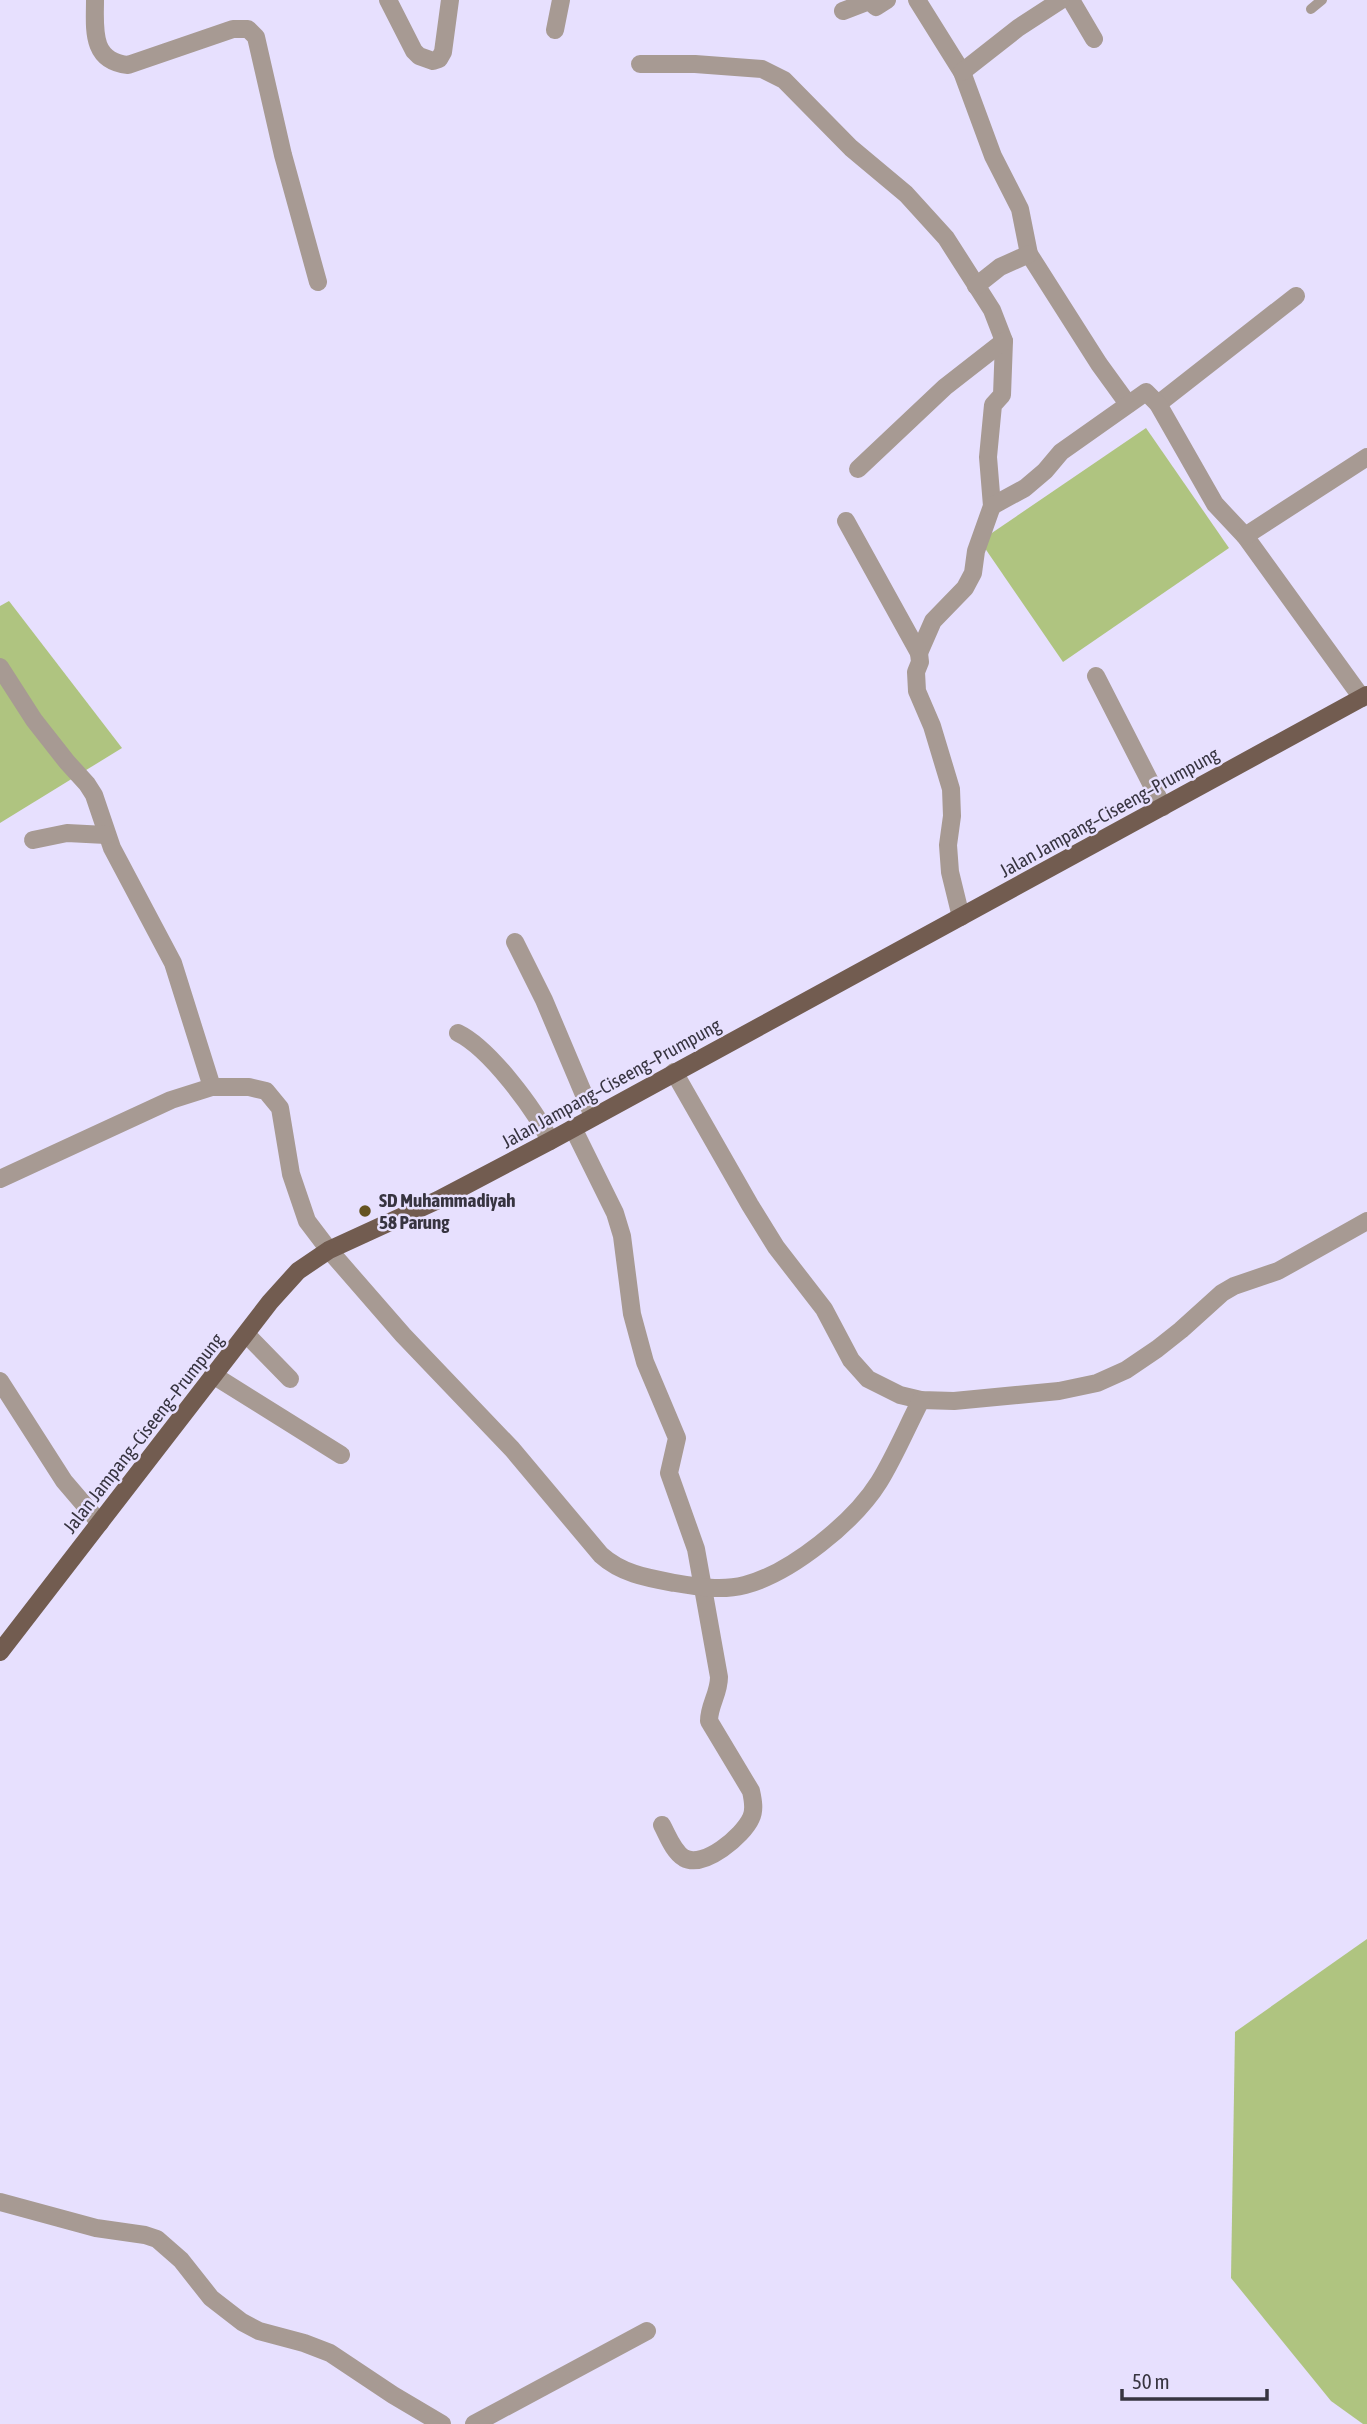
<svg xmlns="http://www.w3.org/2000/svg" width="1367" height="2424" font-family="'Asap Condensed',sans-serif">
<rect width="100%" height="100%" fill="#e7e0fe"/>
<g fill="#afc480">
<path d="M 1146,428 L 1229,548 L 1063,662 L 980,541 Z"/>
<path d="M 9,601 L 122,748 L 0,823 L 0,606 Z"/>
<path d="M 1367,1939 L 1367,2424 L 1363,2424 L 1331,2401 L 1231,2278 L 1235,2032 Z"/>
</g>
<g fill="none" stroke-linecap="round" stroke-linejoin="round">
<path stroke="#a79a93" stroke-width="10" d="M 1311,9 L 1322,0"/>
<g stroke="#a79a93" stroke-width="18">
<path d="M 95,0 C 95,28 90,61 128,65 L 233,29 L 248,29 L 256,37 L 283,155 L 318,282"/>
<path d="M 388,0 L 414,51 L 419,56 L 433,61 L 439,59 L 443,52 L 450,0"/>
<path d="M 917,0 L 962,72 L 993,156 L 1020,209 L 1029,254 L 1099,364 L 1128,404"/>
<path d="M 1071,0 L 1094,39"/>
<path d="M 843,11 L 869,1 L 876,7 L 887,0"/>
<path d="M 555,30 L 561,0"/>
<path d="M 640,64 L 695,64 L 762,69 L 784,80 L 851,148 L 906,194 L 946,238 L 992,310 L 1004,341 L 1002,395 L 993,405 L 988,457 L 992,506 L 976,551 L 973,573 L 965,588 L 933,621 L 919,653"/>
<path d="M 962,72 L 1018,28 L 1061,0"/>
<path d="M 976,286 L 1000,267 L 1029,254"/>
<path d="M 1158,404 L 1296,296"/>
<path d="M 858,469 L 945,387 L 1004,341"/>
<path d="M 992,506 L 1025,488 L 1045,471 L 1061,452 L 1146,392 L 1158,404 L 1215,504 L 1245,536 L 1362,698"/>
<path d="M 846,521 L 919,653 L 920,662 L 916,672 L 917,691 L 932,726 L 951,789 L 952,816 L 948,845 L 950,872 L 961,917"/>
<path d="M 1245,536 L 1367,457"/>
<path d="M 0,667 L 34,720 L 67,762 L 87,784 L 94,795 L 112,848 L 173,963 L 212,1087"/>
<path d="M 1096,676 L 1163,807"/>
<path d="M 33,840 L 67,833 L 106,835"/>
<path d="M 515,942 L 544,1000 L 593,1116"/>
<path d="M 458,1033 C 489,1048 535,1109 550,1141"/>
<path d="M 674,1072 L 750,1205 L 776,1247 L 824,1309 L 851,1360 L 868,1379 L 900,1395 L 921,1400 L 954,1401 L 1059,1391 L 1097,1383 L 1126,1370 L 1157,1349 L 1181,1330 L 1222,1293 L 1234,1286 L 1278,1271 L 1367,1221"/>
<path d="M 573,1128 L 615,1213 L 622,1236 L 632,1314 L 645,1362 L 677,1438 L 669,1473 L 696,1549 L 719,1677 C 719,1694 709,1705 709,1721 L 751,1791 C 753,1800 755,1810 751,1818 C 743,1836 704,1869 684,1858 C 673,1851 668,1836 662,1825"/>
<path d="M 0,1179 L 171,1100 L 212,1087 L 249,1087 L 266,1091 L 280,1108 L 291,1174 L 307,1221 L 329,1250 L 403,1335 L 512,1449 L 601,1555 C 622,1574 648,1578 675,1583 C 698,1587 722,1591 745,1585 C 791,1573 854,1522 879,1482 C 895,1456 907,1427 921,1400"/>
<path d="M 246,1334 L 290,1379"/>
<path d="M 213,1375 L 341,1455"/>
<path d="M 0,1381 L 64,1481 L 100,1523"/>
<path d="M 0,2202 L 96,2228 L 145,2235 L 157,2239 L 181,2260 L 211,2298 L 242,2322 L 259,2331 L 304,2343 L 330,2353 L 393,2395 L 442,2424"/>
<path d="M 474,2424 L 647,2331"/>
</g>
<path stroke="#725c50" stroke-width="18" d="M 0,1652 L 270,1302 L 298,1271 L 329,1250 L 438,1200 L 550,1141 L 1367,695"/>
</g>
<circle fill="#655321" stroke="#e7e0fe" stroke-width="2.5" cx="365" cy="1211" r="7"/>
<g text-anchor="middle" stroke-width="5" stroke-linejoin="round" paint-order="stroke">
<g font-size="19" fill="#373440" stroke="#e7e0fe">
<text transform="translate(1109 812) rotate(-29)" y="7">Jalan Jampang–Ciseeng–Prumpung</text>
<text transform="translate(611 1083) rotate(-29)" y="7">Jalan Jampang–Ciseeng–Prumpung</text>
<text transform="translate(143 1433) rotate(-52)" y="7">Jalan Jampang–Ciseeng–Prumpung</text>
</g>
<g font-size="19" font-weight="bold" fill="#373440" stroke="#e7e0fe" text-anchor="start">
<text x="379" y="1207">SD Muhammadiyah<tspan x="379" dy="22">58 Parung</tspan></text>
</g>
</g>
<path d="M1122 2389v10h145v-10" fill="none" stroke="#373440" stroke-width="3.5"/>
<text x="1132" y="2389" font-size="21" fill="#373440" stroke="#e7e0fe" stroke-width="5" paint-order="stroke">50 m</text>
</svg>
